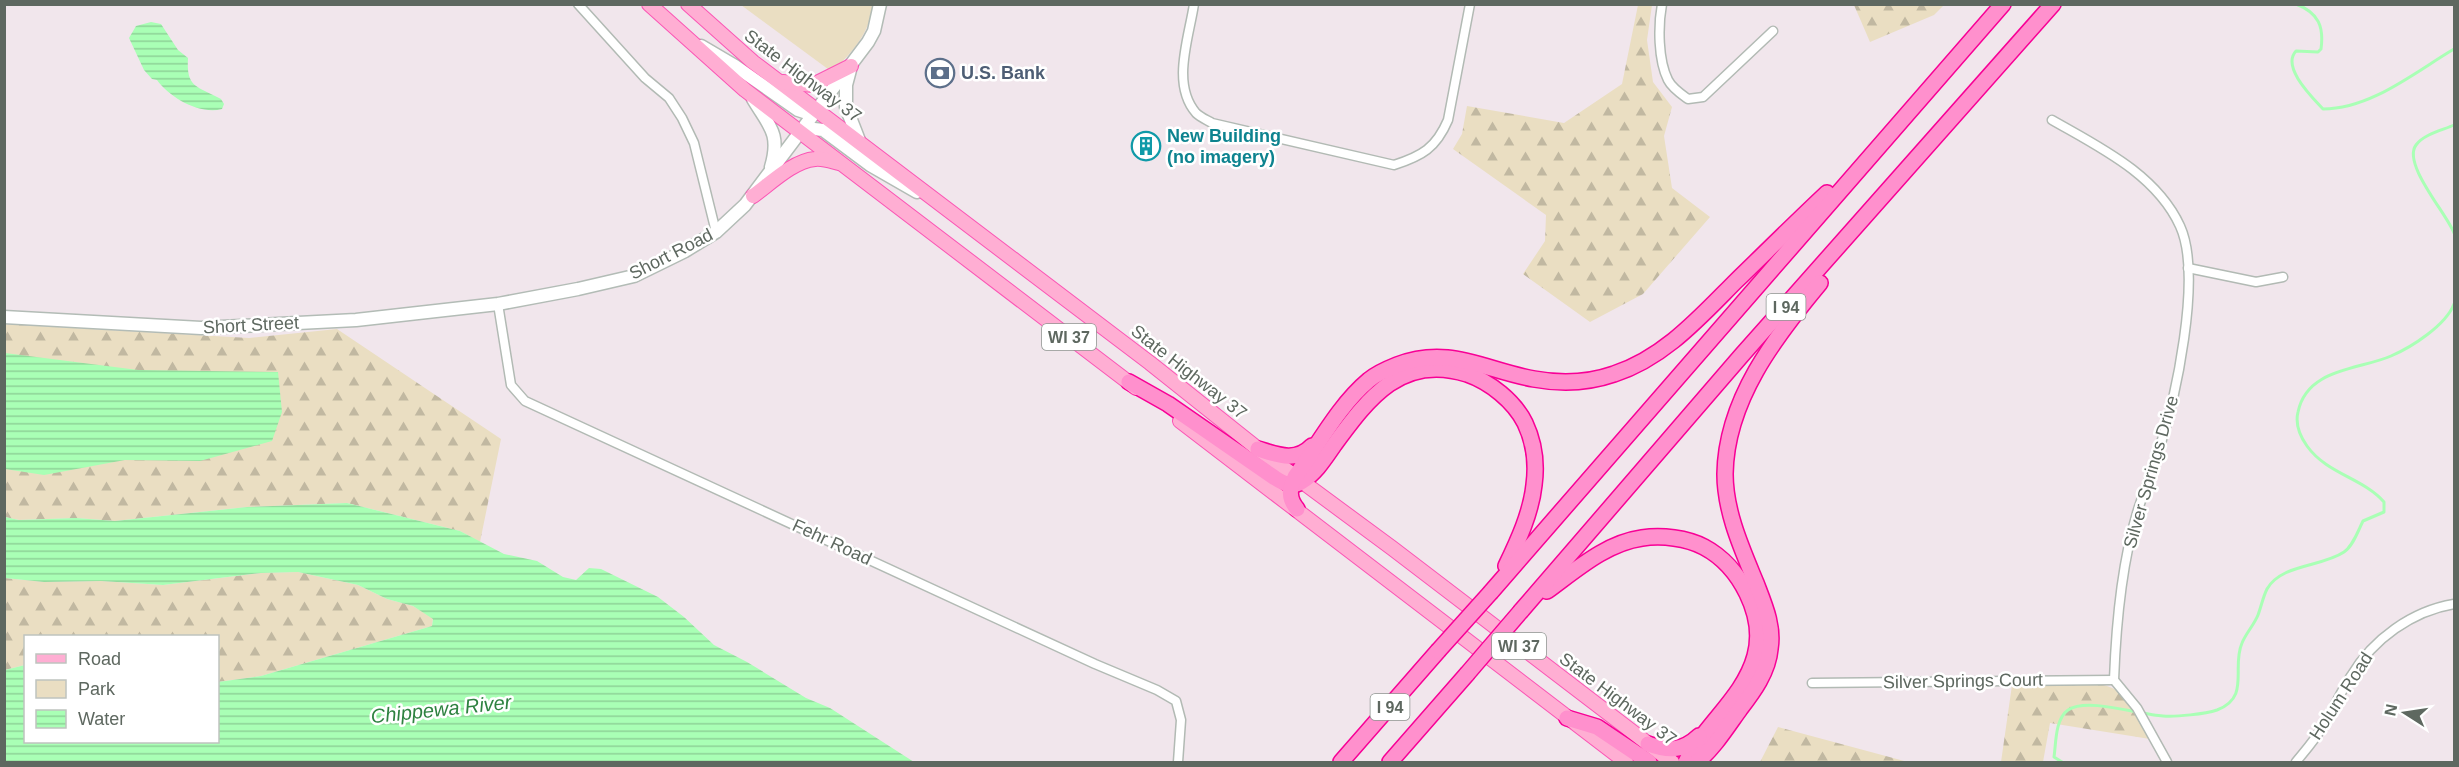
<svg xmlns="http://www.w3.org/2000/svg" width="2459" height="767" font-family="Arial,sans-serif">
<defs>
<pattern id="forest-firs" width="22" height="20" patternUnits="userSpaceOnUse" patternTransform="scale(1.5)"><rect width="22" height="20" fill="#eadec2"/><path d="M5 1l3.5 6h-7zM16 11l3.5 6h-7z" fill="#c1b8a1"/></pattern>
<pattern id="water-rules" width="6" height="5" patternUnits="userSpaceOnUse" patternTransform="scale(1.5)"><rect width="6" height="5" fill="#a9ffb5"/><path d="M0 2.5h6" fill="none" stroke="#8dd297"/></pattern>
</defs>
<rect width="100%" height="100%" fill="#f1e6ec"/>
<g fill="url(#forest-firs)">
<path d="M 1638,5 L 1652,5 L 1647,40 L 1653,82 L 1672,107 L 1664,136 L 1672,188 L 1710,217 L 1643,294 L 1590,322 L 1523,274 L 1545,241 L 1546,215 L 1453,149 L 1462,134 L 1467,106 L 1564,123 L 1622,84 Z"/>
<path d="M 1854,5 L 1944,5 L 1934,15 L 1870,42 Z"/>
<path d="M 4,324 L 249,338 L 337,329 L 501,439 L 480,542 L 460,531 L 347,503 L 247,507 L 115,521 L 76,518 L 19,520 L 5,517 Z"/>
<path d="M 298,572 L 358,585 L 387,599 L 413,606 L 433,618 L 432,626 L 261,676 L 218,682 L 218,636 L 26,636 L 25,665 L 5,670 L 5,578 L 44,582 L 101,581 L 163,585 L 261,573 Z"/>
<path d="M 2012,685 L 2103,685 C 2129,690 2139,718 2150,739 L 2050,723 L 2043,762 L 2001,762 Z"/>
<path d="M 1778,727 L 1908,762 L 1760,762 Z"/>
</g>
<path fill="#eadec2" d="M 741,5 L 873,5 C 869,34 853,51 832,72 Z"/>
<g fill="url(#water-rules)">
<path d="M 151,22 L 161,24 L 178,50 L 188,58 C 186,88 197,86 221,99 L 224,104 L 222,109 C 200,115 170,98 157,80 L 152,79 L 144,70 L 129,38 L 136,26 Z"/>
<path d="M 5,353 L 138,370 L 278,372 L 282,412 L 272,441 L 200,461 L 125,460 L 44,475 L 5,469 Z"/>
<path d="M 347,503 L 460,531 L 504,554 L 537,561 L 563,577 L 576,580 L 589,568 L 601,569 L 658,597 L 684,617 L 714,645 L 747,662 L 806,698 L 830,708 L 914,762 L 5,762 L 5,670 L 25,665 L 26,742 L 218,742 L 218,682 L 261,676 L 432,626 L 433,619 L 413,606 L 387,599 L 358,585 L 298,572 L 261,573 L 163,585 L 101,581 L 44,582 L 5,578 L 5,517 L 19,520 L 76,518 L 115,521 L 247,507 Z"/>
</g>
<g fill="none" stroke-linecap="round" stroke-linejoin="round">
<g stroke="#a9ffb5" stroke-width="3">
<path d="M 2296,4 C 2319,13 2324,27 2321,49 L 2318,52 L 2296,51 C 2281,67 2312,97 2323,109 C 2371,109 2415,72 2454,49"/>
<path d="M 2454,125 C 2443,130 2424,134 2416,145 C 2402,164 2447,214 2454,233"/>
<path d="M 2062,762 L 2054,757 C 2056,744 2055,719 2068,710 C 2088,697 2140,715 2163,716 C 2176,717 2205,714 2217,710 C 2251,697 2231,668 2242,643 C 2246,633 2254,625 2258,615 C 2261,607 2263,597 2267,589 C 2281,564 2322,567 2344,552 C 2353,546 2358,531 2363,521 L 2384,512 L 2384,502 C 2363,478 2327,474 2307,446 C 2300,436 2295,424 2298,412 C 2307,368 2359,370 2391,356 C 2412,347 2446,325 2454,304"/>
</g>
<g stroke="#b2bab4" stroke-width="11">
<g id="street">
<path d="M 578,4 L 645,78 L 669,98 L 682,118 L 694,143 L 716,232"/>
<path d="M 1194,4 C 1189,38 1171,84 1196,113 C 1200,117 1207,120 1212,123 L 1394,165 C 1422,156 1436,148 1448,120 L 1470,4"/>
<path d="M 1662,4 C 1658,26 1658,60 1668,80 C 1672,88 1681,94 1688,99 L 1703,97 L 1773,31"/>
<path d="M 2052,120 C 2099,147 2156,174 2180,226 C 2203,276 2175,401 2158,453 C 2152,474 2143,493 2137,513 C 2121,566 2116,625 2114,680 L 2137,708 L 2167,762"/>
<path d="M 2188,268 L 2256,282 L 2283,277"/>
<path d="M 498,304 L 511,385 L 525,401 L 1095,664 L 1157,690 L 1176,701 L 1181,720 L 1178,762"/>
<path d="M 1812,683 L 2114,680"/>
<path d="M 2296,762 C 2304,752 2314,741 2321,729 C 2332,712 2340,693 2351,676 C 2373,639 2412,611 2454,604"/>
</g>
</g>
<g stroke="#b3bcb6" stroke-width="15">
<g id="secondary">
<path d="M 701,46 L 735,66 L 798,110 L 804,112 L 815,109"/>
<path d="M 850,70 L 846,85 L 846,107 L 860,143"/>
<path d="M 753,99 C 769,126 781,133 771,167"/>
<path d="M 800,132 L 814,129 L 823,130 L 870,165 L 917,192"/>
<path d="M 4,317 L 201,328 L 356,320 L 498,304 L 578,289 L 634,276 L 685,251 L 716,232 L 745,205 L 868,42 L 874,31 L 880,4"/>
</g>
</g>
<g stroke="#fb55b5" stroke-width="16">
<g id="primary">
<path d="M 649,4 L 745,90 L 1136,388"/>
<path d="M 688,4 L 753,62 L 1150,363 L 1258,449 L 1392,548 L 1672,762"/>
<path d="M 783,82 L 813,85 L 851,66"/>
<path d="M 753,196 C 771,183 793,161 815,159 C 823,158 831,161 839,163"/>
<path d="M 1180,421 L 1626,762"/>
</g>
</g>
<g stroke="#f80096" stroke-width="18">
<g id="highway">
<path d="M 1129,382 L 1168,404 L 1275,478 C 1283,483 1291,488 1301,482 C 1315,474 1325,458 1334,445 C 1368,399 1401,353 1467,374 C 1490,382 1514,401 1525,423 C 1534,442 1537,463 1534,485 C 1531,513 1518,541 1506,566"/>
<path d="M 1258,449 C 1277,455 1296,463 1312,446"/>
<path d="M 1297,509 C 1288,498 1289,489 1295,477 C 1318,445 1339,405 1369,380 C 1377,373 1387,369 1397,365 C 1449,345 1484,370 1534,379 C 1561,384 1588,383 1614,374 C 1664,358 1700,317 1736,281 C 1766,252 1796,222 1827,193"/>
<path d="M 1547,591 C 1576,570 1606,543 1642,538 C 1662,535 1687,538 1704,547 C 1740,566 1766,616 1755,656 C 1744,697 1704,725 1686,762"/>
<path d="M 1491,592 L 2003,4"/>
<path d="M 1521,611 L 1741,356 L 2053,4"/>
<path d="M 1567,718 L 1597,727 L 1649,762"/>
<path d="M 1648,744 C 1668,751 1682,752 1699,736"/>
<path d="M 1341,762 L 1438,651"/>
<path d="M 1390,762 L 1467,674"/>
<path d="M 1697,762 C 1714,748 1727,727 1740,709 C 1753,692 1768,672 1770,649 C 1774,626 1764,604 1756,583 C 1742,549 1725,512 1725,474 C 1726,400 1775,337 1820,283"/>
</g>
</g>
<use href="#street" stroke="#fff" stroke-width="8"/>
<use href="#secondary" stroke="#fff" stroke-width="12"/>
<use href="#primary" stroke="#ffaed3" stroke-width="14"/>
<use href="#highway" stroke="#ff90cd" stroke-width="15"/>
<g stroke="#f80096" stroke-width="18" stroke-linecap="butt">
<g id="highway-bridge">
<path d="M 1438,651 L 1491,592"/>
<path d="M 1467,674 L 1521,611"/>
</g>
</g>
<use href="#highway-bridge" stroke="#ff90cd" stroke-width="15"/>
</g>
<defs>
<g id="bank-ring" transform="scale(1.5)"><circle r="9.5" fill="#fff" stroke="#5c6f8a" stroke-width="1.5"/><path d="M-6-4H6V4H-6ZM0-2.3a2.3 2.3 0 1 0 0 4.6a2.3 2.3 0 1 0 0-4.6Z" fill="#5c6f8a"/></g>
<g id="building-ring" transform="scale(1.5)"><circle r="9.5" fill="#fff" stroke="#0f9aa8" stroke-width="1.5"/><path d="M-4-6H4V6H1V3H-1V6H-4ZM-2.5-4.3h1.7v1.8h-1.7ZM.8-4.3h1.7v1.8H.8ZM-2.5-1h1.7V.8h-1.7ZM.8-1h1.7V.8H.8Z" fill="#0f9aa8"/></g>
</defs>
<g fill-rule="evenodd">
<use href="#bank-ring" x="940" y="73"/>
<use href="#building-ring" x="1146" y="146"/>
</g>
<g text-anchor="middle" stroke-width="5" stroke-linejoin="round" paint-order="stroke">
<g fill="#fff" stroke="#8e9590" stroke-width="1.5">
<rect x="1766.5" y="294" width="39" height="26" rx="4.5"/>
<rect x="1042" y="324" width="54" height="26" rx="4.5"/>
<rect x="1492" y="633" width="54" height="26" rx="4.5"/>
<rect x="1370.5" y="694" width="39" height="26" rx="4.5"/>
</g>
<g font-size="16" font-weight="bold" fill="#5e6860">
<text x="1786" y="313">I 94</text>
<text x="1069" y="343">WI 37</text>
<text x="1519" y="652">WI 37</text>
<text x="1390" y="713">I 94</text>
</g>
<g font-size="18" font-weight="bold" fill="#4e5e75" stroke="#fff" text-anchor="start">
<text x="961" y="79">U.S. Bank</text>
</g>
<g font-size="18" fill="#5e6860" stroke="#fff">
<text transform="translate(803 76) rotate(37)" y="6">State Highway 37</text>
<text transform="translate(671 254) rotate(-27)" y="6">Short Road</text>
<text transform="translate(251 325) rotate(-3)" y="6">Short Street</text>
<text transform="translate(1189 372) rotate(38)" y="6">State Highway 37</text>
<text transform="translate(2151 472) rotate(-74)" y="6">Silver Springs Drive</text>
<text transform="translate(832 542) rotate(25)" y="6">Fehr Road</text>
<text transform="translate(1963 681) rotate(-1)" y="6">Silver Springs Court</text>
<text transform="translate(2341 696) rotate(-57)" y="6">Holum Road</text>
<text transform="translate(1618 699) rotate(37)" y="6">State Highway 37</text>
</g>
<g font-size="18" font-weight="bold" fill="#0d838f" stroke="#fff" text-anchor="start">
<text x="1167" y="142">New Building<tspan x="1167" dy="21">(no imagery)</tspan></text>
</g>
<g font-size="20" font-style="italic" fill="#2e8240" stroke="#fff">
<text transform="translate(441 709) rotate(-6)" y="7">Chippewa River</text>
</g>
</g>
<rect width="2459" height="767" fill="none" stroke="#5e6860" stroke-width="12"/>
<rect x="24" y="635" width="195" height="108" fill="#ffffff" stroke="#bfc3bf" stroke-width="1.5"/>
<rect x="36" y="654" width="30" height="9" fill="#ffaed3" stroke="#bfc3bf" stroke-width="1.5"/>
<text x="78" y="665" font-size="18" fill="#5e6860">Road</text>
<rect x="36" y="680" width="30" height="18" fill="#eadec2" stroke="#bfc3bf" stroke-width="1.5"/>
<text x="78" y="695" font-size="18" fill="#5e6860">Park</text>
<rect x="36" y="710" width="30" height="18" fill="url(#water-rules)" stroke="#bfc3bf" stroke-width="1.5"/>
<text x="78" y="725" font-size="18" fill="#5e6860">Water</text>
<g transform="translate(2405 713) rotate(282)" stroke="#ffffff" stroke-width="4.5" paint-order="stroke">
<path d="M0-4.5L10 22L0 15L-10 22Z" fill="#5e6860"/>
<text y="-9" font-size="16" font-weight="bold" text-anchor="middle" fill="#5e6860">N</text>
</g>
</svg>
